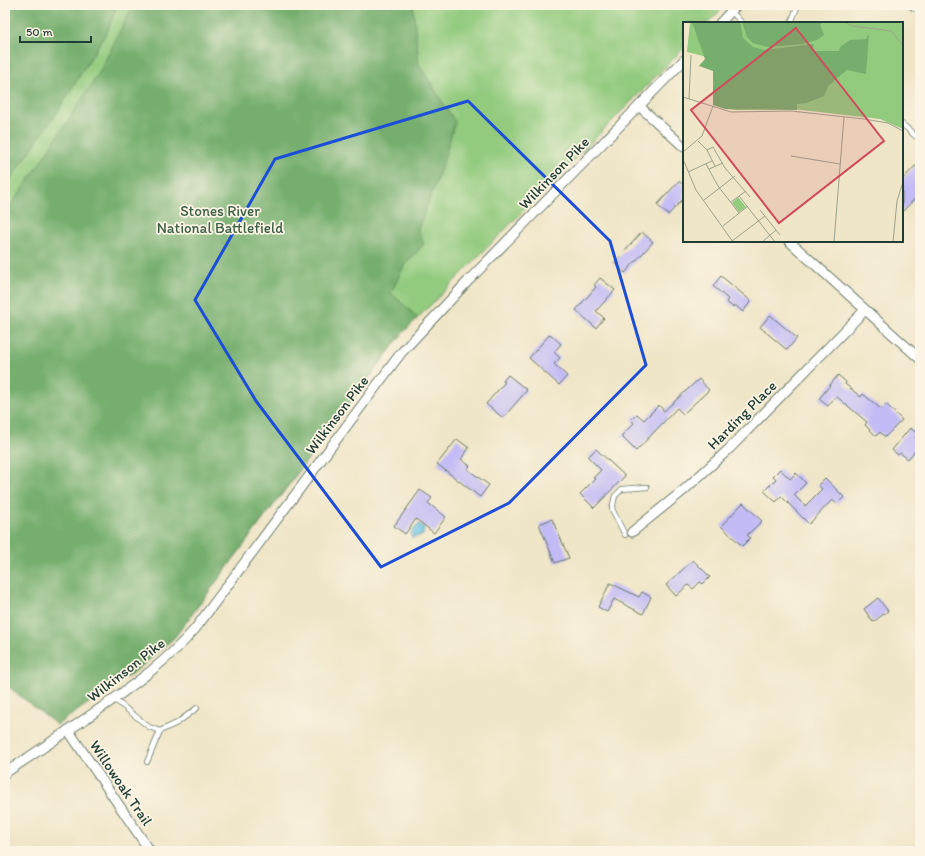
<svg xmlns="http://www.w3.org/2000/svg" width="925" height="856" font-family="Itim,sans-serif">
<rect width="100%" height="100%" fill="#fcf5e5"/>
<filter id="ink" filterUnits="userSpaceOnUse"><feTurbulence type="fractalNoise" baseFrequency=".025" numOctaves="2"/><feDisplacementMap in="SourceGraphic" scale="8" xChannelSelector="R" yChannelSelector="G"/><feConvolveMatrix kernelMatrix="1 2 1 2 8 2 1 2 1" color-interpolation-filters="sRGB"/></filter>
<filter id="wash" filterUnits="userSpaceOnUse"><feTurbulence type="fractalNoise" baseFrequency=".012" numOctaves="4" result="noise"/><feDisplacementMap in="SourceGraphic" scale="16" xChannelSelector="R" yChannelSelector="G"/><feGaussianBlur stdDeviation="0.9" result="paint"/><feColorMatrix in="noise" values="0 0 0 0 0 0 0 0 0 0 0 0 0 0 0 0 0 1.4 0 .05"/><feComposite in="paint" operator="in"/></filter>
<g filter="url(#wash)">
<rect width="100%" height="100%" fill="#efe5c7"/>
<path fill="#92ca7e" stroke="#588459" d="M 5,5 L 726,5 L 708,23 L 684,23 L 684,48 L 402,334 L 175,637 L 143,665 L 128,677 L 5,680 Z"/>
<g fill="#75ae6d" stroke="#4a7650">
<path d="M 5,5 L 117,5 L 108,30 L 56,114 L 5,187 Z"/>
<path d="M 133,5 L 174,5 L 179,11 L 185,5 L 413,5 L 419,64 L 455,122 L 443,163 L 418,229 L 424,244 L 405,264 L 391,293 L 418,318 L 402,334 L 384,357 L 175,637 L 143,665 L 57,725 L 5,684 L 5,213 L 28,181 L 99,73 Z"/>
</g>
<path fill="#64c0e2" stroke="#427e8b" d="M 419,524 L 424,527 L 423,535 L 412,538 L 411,533 Z"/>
<g id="blocks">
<g fill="#c3bbf5">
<path d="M 915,166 L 920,170 L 920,193 L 902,212 L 902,180 Z"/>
<path d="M 679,181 L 684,186 L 684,198 L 668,215 L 657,205 Z"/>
<path d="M 642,232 L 653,242 L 625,273 L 614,263 Z"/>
<path d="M 721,276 L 751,301 L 743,312 L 735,305 L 733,307 L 726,302 L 728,299 L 713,286 Z"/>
<path d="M 600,278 L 615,290 L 596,311 L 604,318 L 596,328 L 576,310 L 596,287 L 594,285 Z"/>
<path d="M 770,315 L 797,338 L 787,350 L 760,327 Z"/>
<path d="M 550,334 L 561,344 L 554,352 L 560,358 L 554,364 L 567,376 L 559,385 L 529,358 Z"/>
<path d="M 508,375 L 527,390 L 503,418 L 486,404 L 505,382 L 503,381 Z"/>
<path d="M 838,375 L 846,382 L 845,384 L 861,397 L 863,394 L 881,409 L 886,404 L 902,420 L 885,437 L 880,432 L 876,436 L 865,425 L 867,422 L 836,396 L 828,406 L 819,399 Z"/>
<path d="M 699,379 L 709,390 L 683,414 L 677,408 L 636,451 L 621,436 L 634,423 L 631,420 L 637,414 L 644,420 L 659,405 L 664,411 Z"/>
<path d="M 910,428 L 918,434 L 915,438 L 920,442 L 920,445 L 908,459 L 900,453 L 898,455 L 892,450 Z"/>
<path d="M 457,439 L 469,448 L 461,459 L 470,466 L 467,469 L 489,485 L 480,497 L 437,464 Z"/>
<path d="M 596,449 L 625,476 L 594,508 L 580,494 L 595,479 L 593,478 L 601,470 L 588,457 Z"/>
<path d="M 780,469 L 790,479 L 796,473 L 806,483 L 794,495 L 805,506 L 822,489 L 818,485 L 825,478 L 844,497 L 837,504 L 832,500 L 809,524 L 781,496 L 776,502 L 764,491 L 776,479 L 773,476 Z"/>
<path d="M 420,490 L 432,498 L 428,503 L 446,517 L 434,533 L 416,519 L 405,534 L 394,526 Z"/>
<path d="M 743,503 L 762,521 L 747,535 L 750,538 L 742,546 L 721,526 Z"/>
<path d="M 552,519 L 569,558 L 555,563 L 539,524 Z"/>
<path d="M 693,560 L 710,577 L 703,584 L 700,582 L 693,589 L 688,585 L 676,596 L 666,585 Z"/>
<path d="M 610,583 L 639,597 L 642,592 L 651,597 L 643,614 L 614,599 L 607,612 L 598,607 Z"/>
<path d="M 878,598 L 888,611 L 873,622 L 864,609 Z"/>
</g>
</g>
</g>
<g filter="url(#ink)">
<use href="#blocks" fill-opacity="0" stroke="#687867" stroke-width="1"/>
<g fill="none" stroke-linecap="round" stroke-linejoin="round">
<g stroke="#687867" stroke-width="6">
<g id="service">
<path d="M 909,5 L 913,8 L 916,9 L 920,6"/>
<path d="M 731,11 L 742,23"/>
<path d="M 791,23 L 798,5"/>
<path d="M 902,124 L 920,140"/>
<path d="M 625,535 L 612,509 L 615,496 L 622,489 L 647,487"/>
<path d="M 114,699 L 149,727 L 160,731 L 177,723 L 197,708"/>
<path d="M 147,762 L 160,731"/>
</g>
</g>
<g stroke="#687867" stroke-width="11">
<g id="minor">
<path d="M 720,23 L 737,5"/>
<path d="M 639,106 L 684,147"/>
<path d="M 789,241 L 920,359"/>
<path d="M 632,532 L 684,490 L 729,449 L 865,310"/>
<path d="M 68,730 L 150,851"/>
<path d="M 5,773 C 37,752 69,730 101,708 C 135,684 167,661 195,629 L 401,353 L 469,280 L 684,60"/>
</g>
</g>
<use href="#service" stroke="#fff" stroke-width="4.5"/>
<use href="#minor" stroke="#fff" stroke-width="9"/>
</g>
</g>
<path fill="none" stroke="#1d4ed8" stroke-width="3" stroke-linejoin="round" d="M 468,101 L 610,241 L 646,365 L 509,503 L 381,567 L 256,401 L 195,300 L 275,159 Z"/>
<g text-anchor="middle" stroke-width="3.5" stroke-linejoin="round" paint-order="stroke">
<g font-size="15" fill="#1f3d34" stroke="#fcf5e5">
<text transform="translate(554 173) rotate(-46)" y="5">Wilkinson Pike</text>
<text transform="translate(337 415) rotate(-53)" y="5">Wilkinson Pike</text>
<text transform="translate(742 415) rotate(-45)" y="5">Harding Place</text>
<text transform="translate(126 670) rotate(-38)" y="5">Wilkinson Pike</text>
<text transform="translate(121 783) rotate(56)" y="5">Willowoak Trail</text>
</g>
<g font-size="15" fill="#3c6046" stroke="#fcf5e5">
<text x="220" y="216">Stones River<tspan x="220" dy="17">National Battlefield</tspan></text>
</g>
</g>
<g transform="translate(683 22)">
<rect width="220" height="220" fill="#efe5c7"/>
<path d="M 7,0 L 220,0 L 220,107 L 197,97 L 110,87 L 52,88 L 30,83 L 32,37 L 4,30 ZM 55,175 L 63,185 L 56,190 L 49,181 Z" fill="#92ca7e"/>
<path d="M 9,0 L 57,0 L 60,16 L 70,25 L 81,28 L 131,22 L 129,29 L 156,29 L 157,25 L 167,18 L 183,17 L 186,11 L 183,52 L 164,48 L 145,64 L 141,74 L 123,81 L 114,82 L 114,88 L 42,87 L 30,83 L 30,49 L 16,44 L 22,37 ZM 59,0 L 142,0 L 137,2 L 141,13 L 134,18 L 119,22 L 85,25 L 70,21 L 64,15 Z" fill="#75ae6d"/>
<path fill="none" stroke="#9ca28c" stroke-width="1" d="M 162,0 L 169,4 L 208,9 L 220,23M 0,75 L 48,90 L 108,89 L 181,97 L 205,101 L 220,109M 6,77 L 8,33M 15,119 L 24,128 L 32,144M 24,128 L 30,125 L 42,146 L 67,175M 0,130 L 19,114 L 30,84M 108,134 L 157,142M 0,137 L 13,168 L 50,220M 23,142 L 35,164 L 56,191M 26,147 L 40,141M 5,150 L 29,139M 56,174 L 92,220M 21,178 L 52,154M 48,180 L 63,169M 77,188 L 97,213M 40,204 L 65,184M 49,219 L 82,194M 79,220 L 93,208M 151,220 L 161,95M 210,220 L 214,179 L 220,160"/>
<path fill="#d1495b" fill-opacity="0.15" stroke="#d1495b" stroke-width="2" d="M 113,6 L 201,119 L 96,201 L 8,88 Z"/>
<rect width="220" height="220" fill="none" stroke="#1f3d34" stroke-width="2"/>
</g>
<rect width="925" height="856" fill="none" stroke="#fcf5e5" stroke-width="20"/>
<path d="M20 36v6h71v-6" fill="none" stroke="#1f3d34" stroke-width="2"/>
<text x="26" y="36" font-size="12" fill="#1f3d34" stroke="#fcf5e5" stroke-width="3" paint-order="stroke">50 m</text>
</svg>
